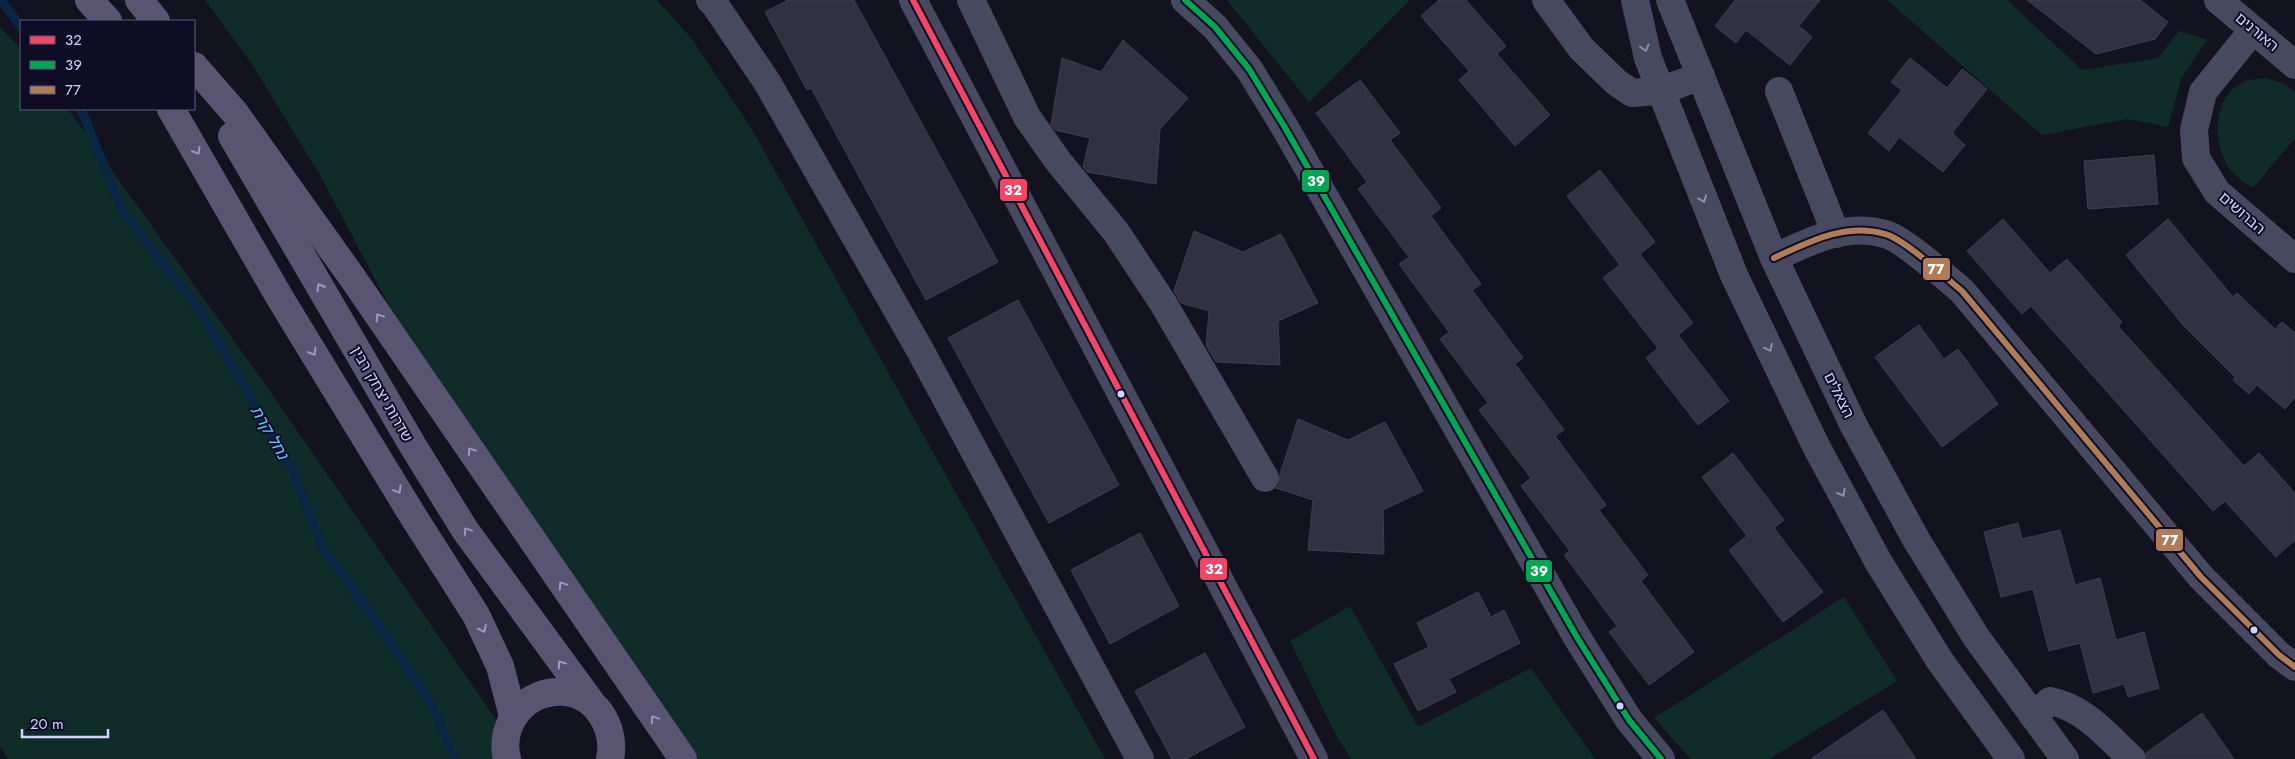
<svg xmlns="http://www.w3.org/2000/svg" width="2295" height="759" font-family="Jost,'Noto Sans Hebrew',sans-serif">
<rect width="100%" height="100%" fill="#13131f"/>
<g fill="#102c29">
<path d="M 205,0 L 657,0 L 692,39 L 750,126 L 1105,759 L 698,759 L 487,456 L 391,309 L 320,175 L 251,63 Z"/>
<path d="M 1227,0 L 1410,0 L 1309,102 Z"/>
<path d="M 1887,0 L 2007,0 L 2082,70 L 2158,58 L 2179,31 L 2207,40 L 2181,79 L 2168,127 L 2127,119 L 2042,135 Z"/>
<path d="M 0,27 L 21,49 L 21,109 L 68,109 L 265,384 L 523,759 L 8,759 L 0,746 Z"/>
<path d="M 2266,78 L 2285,84 L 2295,92 L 2295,138 L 2253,188 C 2245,182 2231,174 2227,165 C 2213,139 2213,97 2243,82 C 2249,79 2259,79 2266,78 Z"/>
<path d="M 1844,597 L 1897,681 L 1769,759 L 1691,759 L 1654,718 Z"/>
<path d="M 1350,606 L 1418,727 L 1531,668 L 1595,759 L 1351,759 L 1336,735 L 1290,641 Z"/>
</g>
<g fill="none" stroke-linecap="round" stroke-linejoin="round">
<g stroke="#0a2645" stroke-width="9">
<path d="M 1,0 L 21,27"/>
<path d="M 81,109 L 122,210 L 201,312 L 293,472 L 322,547 L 376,621 L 433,707 L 454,759"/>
</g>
</g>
<g fill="#313142" stroke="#3e3e54">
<path d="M 788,0 L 854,0 L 998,262 L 926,300 L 811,88 L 807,90 L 765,12 Z"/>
<path d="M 1439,0 L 1466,0 L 1506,46 L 1497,54 L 1550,115 L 1515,146 L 1459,80 L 1469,71 L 1421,16 Z"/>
<path d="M 1735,0 L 1820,0 L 1799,26 L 1812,37 L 1790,65 L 1746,30 L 1736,43 L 1715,26 Z"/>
<path d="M 2027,0 L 2140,0 L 2168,22 L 2155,39 L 2096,54 Z"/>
<path d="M 1123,40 L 1188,98 L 1160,129 L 1156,184 L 1087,172 L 1083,167 L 1090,138 L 1055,130 L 1051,125 L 1062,58 L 1101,72 Z"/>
<path d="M 1910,58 L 1947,88 L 1962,69 L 1987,89 L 1952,133 L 1965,145 L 1943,172 L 1899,137 L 1889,151 L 1868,133 L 1902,90 L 1891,82 Z"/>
<path d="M 1360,80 L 1400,133 L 1390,140 L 1441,208 L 1431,216 L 1481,284 L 1472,290 L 1523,358 L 1515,364 L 1564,430 L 1555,436 L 1606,505 L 1599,510 L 1648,575 L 1641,581 L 1694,652 L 1649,685 L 1609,632 L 1617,626 L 1564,555 L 1570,551 L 1521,486 L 1531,478 L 1479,410 L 1488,403 L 1440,339 L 1449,332 L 1399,264 L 1409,257 L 1358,189 L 1367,182 L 1316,113 Z"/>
<path d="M 2154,155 L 2158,204 L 2088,209 L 2084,161 Z"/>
<path d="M 1600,170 L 1655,242 L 1640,254 L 1693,323 L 1678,335 L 1729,401 L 1698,425 L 1646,358 L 1658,348 L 1603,278 L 1620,265 L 1567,196 Z"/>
<path d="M 2003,219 L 2050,273 L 2067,259 L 2122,322 L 2118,326 L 2244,466 L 2259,453 L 2295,493 L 2295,540 L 2276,557 L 2225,501 L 2213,511 L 2031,306 L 2022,314 L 1967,251 Z"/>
<path d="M 2168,219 L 2233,297 L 2237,293 L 2275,329 L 2282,322 L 2295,333 L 2295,397 L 2285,409 L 2257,385 L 2249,394 L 2233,380 L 2235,377 L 2183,325 L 2126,255 Z"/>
<path d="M 1194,231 L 1243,252 L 1281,234 L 1318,303 L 1278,321 L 1280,365 L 1216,362 L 1206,345 L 1209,311 L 1181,303 L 1174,291 Z"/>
<path d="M 1018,300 L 1119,485 L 1049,523 L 948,338 Z"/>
<path d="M 1919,325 L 1944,359 L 1958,349 L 1998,404 L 1942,447 L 1875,357 Z"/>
<path d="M 1298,419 L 1348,440 L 1385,422 L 1423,491 L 1383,510 L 1384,554 L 1308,550 L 1313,500 L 1276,488 L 1279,485 L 1280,474 Z"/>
<path d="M 1733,453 L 1784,520 L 1774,528 L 1823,592 L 1783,622 L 1729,550 L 1747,536 L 1702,477 Z"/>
<path d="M 2018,523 L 2022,539 L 2060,530 L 2075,585 L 2100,578 L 2116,640 L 2144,632 L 2159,688 L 2128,697 L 2124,684 L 2093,693 L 2080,643 L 2049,651 L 2033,589 L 2001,597 L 1984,532 Z"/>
<path d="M 1140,533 L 1179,606 L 1110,644 L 1071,570 Z"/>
<path d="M 1478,592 L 1491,617 L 1504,610 L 1520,643 L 1449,679 L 1456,692 L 1418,711 L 1394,664 L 1429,647 L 1417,623 Z"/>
<path d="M 1205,653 L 1245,727 L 1186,759 L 1172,759 L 1135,691 Z"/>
<path d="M 1883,710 L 1916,759 L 1811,759 Z"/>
<path d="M 2202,713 L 2234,759 L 2147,759 L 2146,753 Z"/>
</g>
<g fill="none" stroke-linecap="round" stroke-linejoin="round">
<g stroke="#474960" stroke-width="28">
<path d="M 710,0 L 715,5 L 767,82 L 920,350 L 1140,759"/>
<path d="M 913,0 L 1314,759"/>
<path d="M 971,0 L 1027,117 L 1058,161 L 1116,232 L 1163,303 L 1265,478"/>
<path d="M 1185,0 L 1215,27 L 1249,69 L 1284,126 L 1578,639 L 1629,720 L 1661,759"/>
<path d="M 1546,0 L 1581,48 L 1616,82 L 1632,93 L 1660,91 L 1701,76"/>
<path d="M 1635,0 L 1648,58 L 1734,275 L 1816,446 L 1879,563 L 1940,661 L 2011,759"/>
<path d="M 1670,0 L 1774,258 L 1854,426 L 1917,541 L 1976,637 L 2065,759"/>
<path d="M 2218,0 L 2295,65"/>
<path d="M 2253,30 L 2203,92 L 2194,130 L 2196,158 L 2217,192 L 2295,259"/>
<path d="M 1779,91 L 1836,234"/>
<path d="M 1774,258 C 1808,242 1846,222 1885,234 C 1904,239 1945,277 1962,291 L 2201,577 L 2279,655 L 2295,667"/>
<path d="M 2033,716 L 2050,701 C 2085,708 2106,735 2132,759"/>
</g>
<g stroke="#5a5473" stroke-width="28">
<path d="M 89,0 L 108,21"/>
<path d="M 139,0 L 156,21"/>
<path d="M 194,66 L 235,113 L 354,280 L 683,759"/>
<path d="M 171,109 L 280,298 L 413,516 L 476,615 L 500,666 L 513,716"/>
<path d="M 232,136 L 413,446 L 465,530 L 591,702"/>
<path d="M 507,759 C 499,726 522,694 556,692 C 593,689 617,726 610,759"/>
</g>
<g stroke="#0e0d25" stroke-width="10">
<path id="bus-1" d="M 913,0 L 1314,759"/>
</g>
<g stroke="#0e0d25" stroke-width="10">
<path id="bus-2" d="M 1185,0 L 1215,27 L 1249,69 L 1284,126 L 1578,639 L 1629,720 L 1661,759"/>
</g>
<g stroke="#0e0d25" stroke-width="10">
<path id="bus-3" d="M 1774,258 C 1808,242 1846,222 1885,234 C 1904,239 1945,277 1962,291 L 2201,577 L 2279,655 L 2295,667"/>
</g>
<use href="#bus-1" stroke="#f34667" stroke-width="6"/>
<use href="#bus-2" stroke="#00a651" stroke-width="6"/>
<use href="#bus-3" stroke="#b07c57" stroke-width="6"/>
</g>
<defs><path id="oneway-chevron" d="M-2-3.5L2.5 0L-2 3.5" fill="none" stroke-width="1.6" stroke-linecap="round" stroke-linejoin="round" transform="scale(1.25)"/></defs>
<g stroke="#8c8eb0">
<use href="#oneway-chevron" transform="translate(1645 48) rotate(75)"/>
<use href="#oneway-chevron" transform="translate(1703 199) rotate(68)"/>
<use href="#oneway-chevron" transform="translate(1769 348) rotate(64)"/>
<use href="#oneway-chevron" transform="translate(1842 493) rotate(61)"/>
</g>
<g stroke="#9c99c0">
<use href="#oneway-chevron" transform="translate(197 151) rotate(60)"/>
<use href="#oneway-chevron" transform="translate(320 287) rotate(-120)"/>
<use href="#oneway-chevron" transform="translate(379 317) rotate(-124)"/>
<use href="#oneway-chevron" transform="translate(313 352) rotate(58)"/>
<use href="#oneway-chevron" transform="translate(471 451) rotate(-124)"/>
<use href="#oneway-chevron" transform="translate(398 490) rotate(59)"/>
<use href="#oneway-chevron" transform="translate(467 531) rotate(-124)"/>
<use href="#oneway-chevron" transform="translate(562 585) rotate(-124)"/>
<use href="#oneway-chevron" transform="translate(483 629) rotate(63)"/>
<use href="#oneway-chevron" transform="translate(561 664) rotate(-125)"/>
<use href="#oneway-chevron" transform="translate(654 719) rotate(-124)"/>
</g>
<g fill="#d2d2ff" stroke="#0e0d25" stroke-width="2">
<circle cx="1121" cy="394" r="4.5"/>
<circle cx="2254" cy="630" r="4.5"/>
<circle cx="1620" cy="706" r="4.5"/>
</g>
<g text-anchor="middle" stroke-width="4" stroke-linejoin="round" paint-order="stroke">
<g font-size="15" fill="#d2d2ff" stroke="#0e0d25">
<text transform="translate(2257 32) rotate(40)" y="5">האורנים</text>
<text transform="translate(2242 213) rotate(41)" y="5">הברושים</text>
<text transform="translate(382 394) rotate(60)" y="5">שדרות יצחק רבין</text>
<text transform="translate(1839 395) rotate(64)" y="5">הצאלים</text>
</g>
<g font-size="16" font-style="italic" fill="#60c9ff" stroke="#0e0d25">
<text transform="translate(270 432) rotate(60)" y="6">נחל קרת</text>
</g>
</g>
<g stroke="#0e0d25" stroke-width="2">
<rect x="1301" y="169" width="29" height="24" rx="5" fill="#00a651"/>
<rect x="999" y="178" width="29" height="24" rx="5" fill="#f34667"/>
<rect x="1922" y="257" width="29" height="24" rx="5" fill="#b07c57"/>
<rect x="2155" y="528" width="29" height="24" rx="5" fill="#b07c57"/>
<rect x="1199" y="557" width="29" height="24" rx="5" fill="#f34667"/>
<rect x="1525" y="559" width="28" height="24" rx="5" fill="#00a651"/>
</g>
<g font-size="14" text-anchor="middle" font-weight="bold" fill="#fff">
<text x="1316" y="186">39</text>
<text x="1013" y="195">32</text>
<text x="1936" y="274">77</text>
<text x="2170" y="545">77</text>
<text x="1214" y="574">32</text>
<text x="1539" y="576">39</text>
</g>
<rect x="20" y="20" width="175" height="90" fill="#0e0d25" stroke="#5c5c7c"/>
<rect x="30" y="36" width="25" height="8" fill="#f34667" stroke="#5c5c7c"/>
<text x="65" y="45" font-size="15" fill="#d2d2ff">32</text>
<rect x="30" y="61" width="25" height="8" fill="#00a651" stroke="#5c5c7c"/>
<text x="65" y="70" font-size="15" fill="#d2d2ff">39</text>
<rect x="30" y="86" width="25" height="8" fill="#b07c57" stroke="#5c5c7c"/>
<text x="65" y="95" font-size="15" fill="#d2d2ff">77</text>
<path d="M22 729v8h86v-8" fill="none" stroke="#d2d2ff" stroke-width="2.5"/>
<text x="30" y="729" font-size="15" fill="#d2d2ff" stroke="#0e0d25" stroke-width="4" paint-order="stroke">20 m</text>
</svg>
